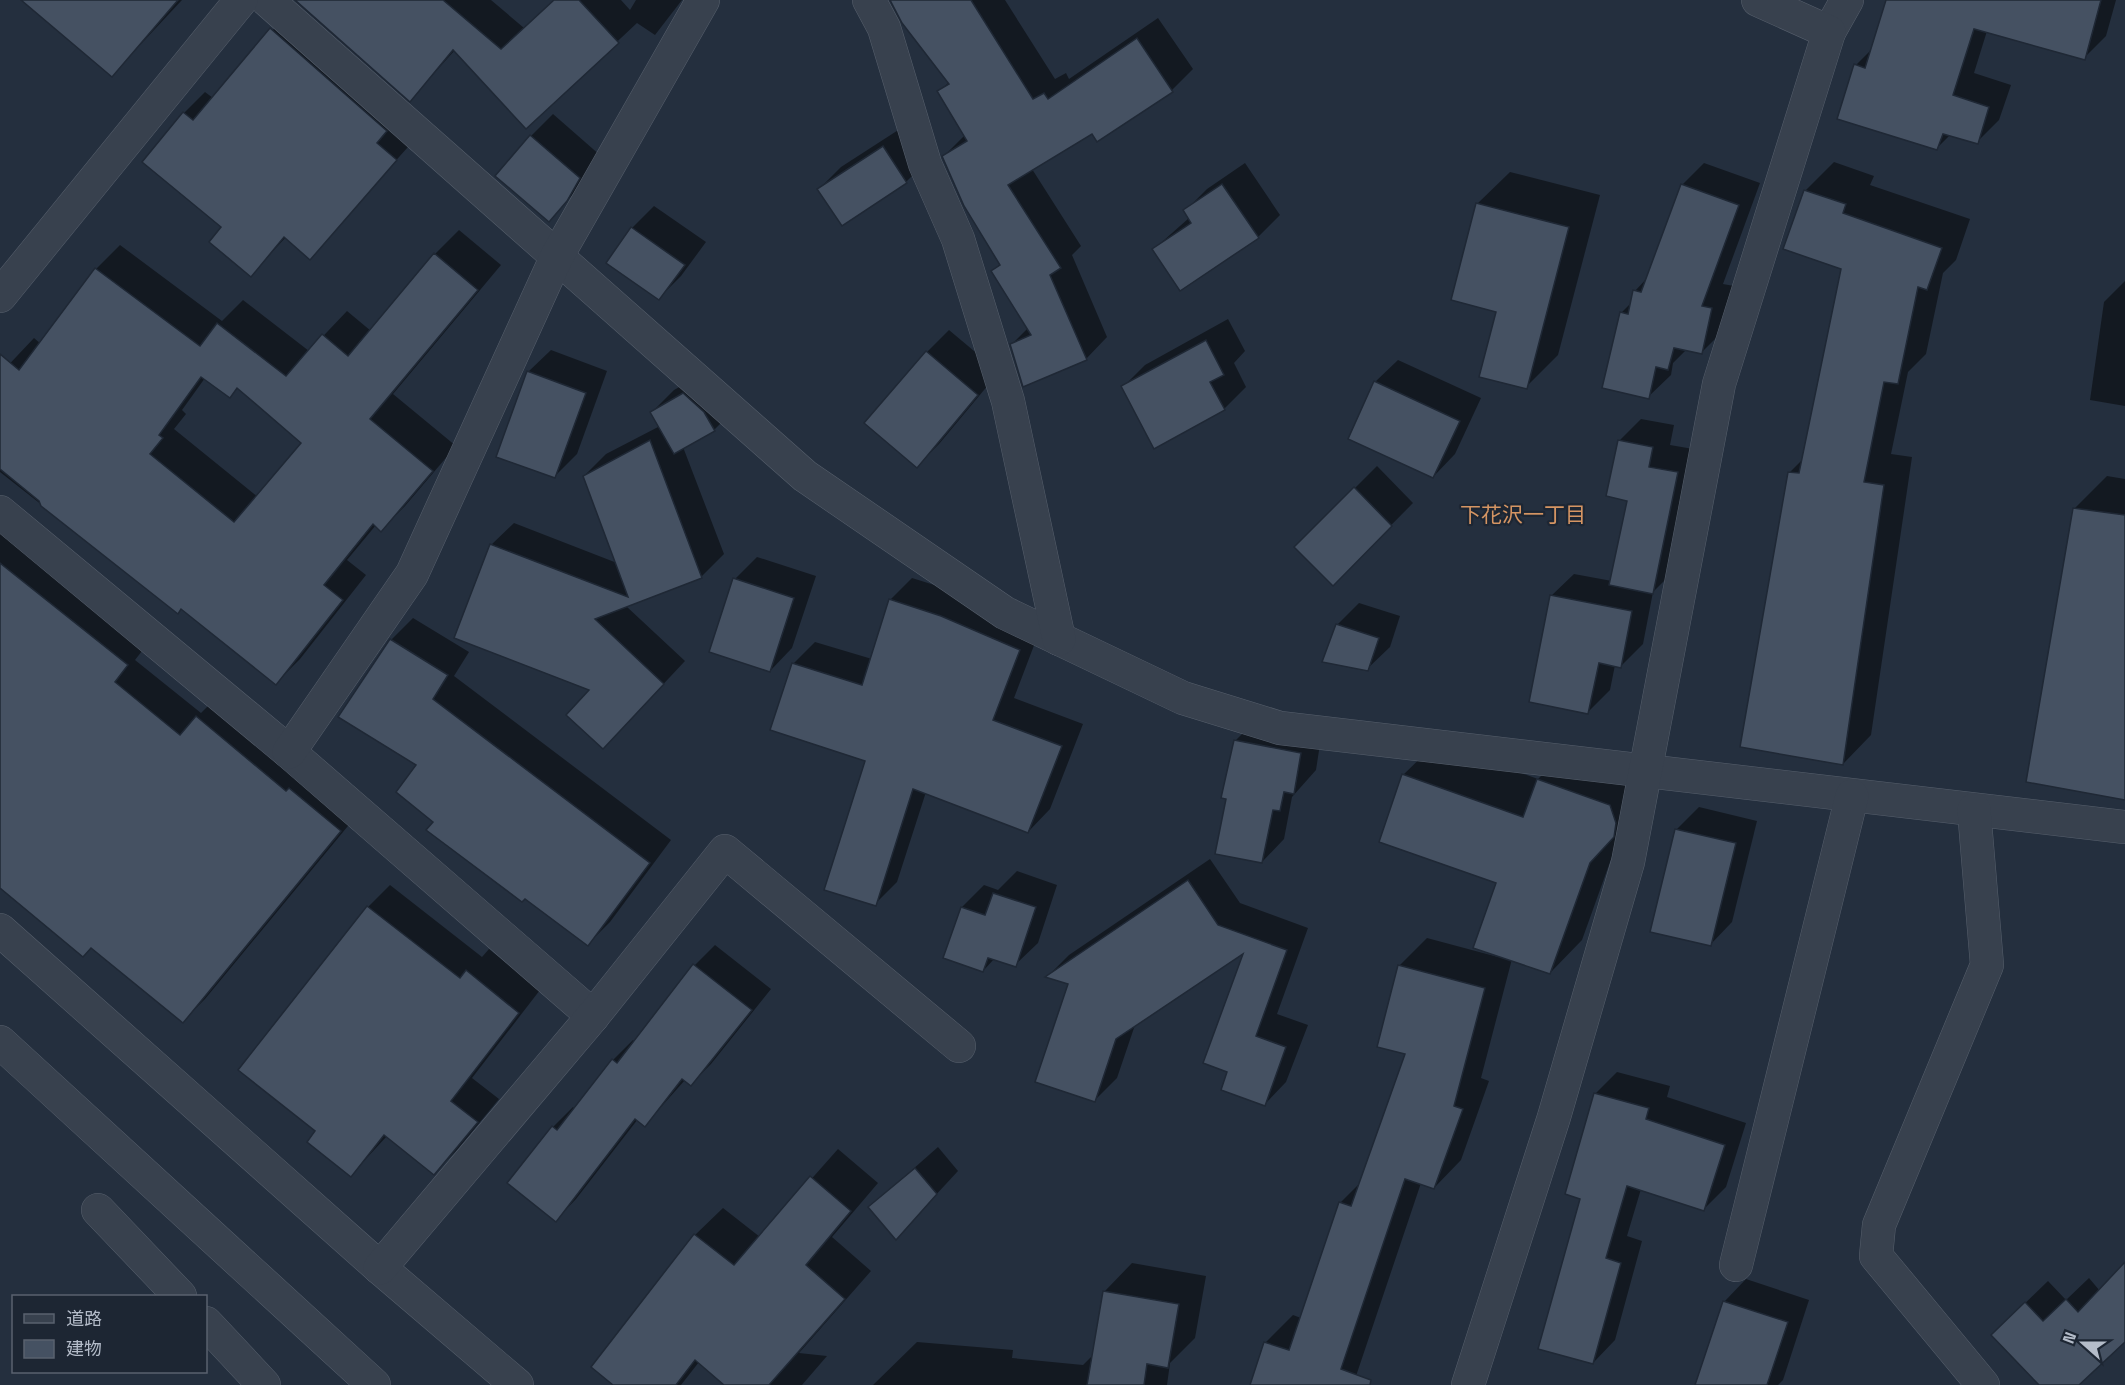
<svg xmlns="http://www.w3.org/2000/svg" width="2125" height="1385" font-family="'Space Grotesk','Noto Sans JP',sans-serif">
<rect width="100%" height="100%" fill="#242f3e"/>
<g fill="#0007" fill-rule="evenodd">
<path d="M 23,0 L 182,0 L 112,75 Z"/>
<path d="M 302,0 L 491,0 L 524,28 L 555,0 L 621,0 L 630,10 L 636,0 L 682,0 L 655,35 L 637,23 L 526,127 L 455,50 L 410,100 Z"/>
<path d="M 906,0 L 1005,0 L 1055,79 L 1066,73 L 1069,79 L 1158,18 L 1193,69 L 1172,90 L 1098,140 L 1092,132 L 1032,169 L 1081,246 L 1072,255 L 1107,337 L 1086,359 L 1012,344 L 1028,328 L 993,271 L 1001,263 L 944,156 L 965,135 L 939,92 L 949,82 Z"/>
<path d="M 1888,0 L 2116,0 L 2106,36 L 2084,58 L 1987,31 L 1974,73 L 2011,85 L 1999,120 L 1977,142 L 1951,134 L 1937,148 L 1856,65 L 1873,48 Z"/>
<path d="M 280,22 L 416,138 L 309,258 L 286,237 L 251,275 L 223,227 L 144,162 L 184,113 L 205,92 L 213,98 Z"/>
<path d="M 553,114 L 601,156 L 589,177 L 549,220 L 531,136 Z"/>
<path d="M 906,125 L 928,160 L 906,182 L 819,189 L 841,167 Z"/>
<path d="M 1834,162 L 1874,176 L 1870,185 L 1970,219 L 1956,260 L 1943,273 L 1926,354 L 1908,372 L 1891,454 L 1912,457 L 1871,735 L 1843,764 L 1789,473 L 1803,459 L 1842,268 L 1805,191 Z"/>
<path d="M 1245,163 L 1280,215 L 1258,237 L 1154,249 L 1189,218 L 1185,211 L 1207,189 Z"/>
<path d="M 1704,163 L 1760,183 L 1723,284 L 1734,286 L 1724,330 L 1702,352 L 1687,349 L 1673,363 L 1671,375 L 1648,397 L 1621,313 L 1632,302 L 1635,291 L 1648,277 L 1682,185 Z"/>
<path d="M 1510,172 L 1600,195 L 1558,355 L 1526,387 L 1498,311 L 1477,204 Z"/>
<path d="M 654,206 L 706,242 L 681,276 L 659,298 L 608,263 L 632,228 Z"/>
<path d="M 459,230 L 501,265 L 393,394 L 456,446 L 405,506 L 381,530 L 376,525 L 347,560 L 366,575 L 300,659 L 276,683 L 182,608 L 178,612 L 0,472 L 0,374 L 34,338 L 41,344 L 96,269 L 120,245 L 222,321 L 243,300 L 309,351 L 347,311 L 371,331 L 435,254 ZM 205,378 L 229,396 L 238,388 L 303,443 L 258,497 L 174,429 L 186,414 L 182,410 Z"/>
<path d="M 2125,281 L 2125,406 L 2090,400 L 2104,302 Z"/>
<path d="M 1228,319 L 1245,351 L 1234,363 L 1246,387 L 1224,409 L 1123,387 L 1145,365 Z"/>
<path d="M 949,330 L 999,372 L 939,444 L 917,466 L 927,352 Z"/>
<path d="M 551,350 L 607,371 L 577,454 L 555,476 L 528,372 Z"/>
<path d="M 1398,360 L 1481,398 L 1455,454 L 1433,477 L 1375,382 Z"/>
<path d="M 706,372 L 736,408 L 714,430 L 683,447 L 724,554 L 702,576 L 626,606 L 685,661 L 625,725 L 592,689 L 491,545 L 514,523 L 617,563 L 584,476 L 606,454 L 660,426 L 652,412 L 674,390 Z"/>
<path d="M 1641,419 L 1674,425 L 1670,445 L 1699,450 L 1674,571 L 1653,592 L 1643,644 L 1621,666 L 1615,665 L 1610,690 L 1588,712 L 1551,596 L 1574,574 L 1612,581 L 1628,499 L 1619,441 Z"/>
<path d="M 1377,466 L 1413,503 L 1333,584 L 1296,547 Z"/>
<path d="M 2107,476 L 2125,479 L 2125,799 L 2075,508 Z"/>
<path d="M 0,523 L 149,642 L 135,660 L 201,713 L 219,695 L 362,809 L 205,999 L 183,1021 L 92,946 L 0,882 Z"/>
<path d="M 757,557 L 816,576 L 792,648 L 770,671 L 735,579 Z"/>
<path d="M 912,578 L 963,594 L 1041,627 L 1014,698 L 1083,724 L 1050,809 L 1028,832 L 926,792 L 897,882 L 875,904 L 867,760 L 793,664 L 815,642 L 872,659 L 890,600 Z"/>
<path d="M 1359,603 L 1400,616 L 1390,647 L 1367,669 L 1337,625 Z"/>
<path d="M 413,618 L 469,652 L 454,676 L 671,840 L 610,922 L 588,944 L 435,821 L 418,765 L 340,717 L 391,640 Z"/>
<path d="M 1258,718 L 1322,731 L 1316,770 L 1292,797 L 1284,839 L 1262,862 L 1227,798 L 1235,741 Z"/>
<path d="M 1436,743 L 1538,779 L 1570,747 L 1642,773 L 1582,940 L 1550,973 L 1512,959 L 1481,1078 L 1489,1081 L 1461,1160 L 1434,1188 L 1421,1183 L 1353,1385 L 1251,1385 L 1265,1343 L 1293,1315 L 1301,1318 L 1340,1203 L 1361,1182 L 1407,1053 L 1399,966 L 1427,938 L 1498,957 L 1499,955 L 1498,882 L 1403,775 Z"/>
<path d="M 1699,807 L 1757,821 L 1732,922 L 1710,945 L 1677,829 Z"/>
<path d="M 1210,859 L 1240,903 L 1308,928 L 1277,1014 L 1308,1025 L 1286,1082 L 1264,1105 L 1229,1071 L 1246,950 L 1135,1025 L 1117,1078 L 1095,1100 L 1069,983 L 1048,976 L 1069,955 Z"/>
<path d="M 1017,871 L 1057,885 L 1038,943 L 1015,965 L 995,958 L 983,971 L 945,957 L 962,907 L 984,885 L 998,890 Z"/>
<path d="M 390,885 L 482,957 L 489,949 L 540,990 L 472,1078 L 499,1099 L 456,1151 L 434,1173 L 387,1136 L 351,1175 L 317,1131 L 368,907 Z"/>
<path d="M 715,945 L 771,989 L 711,1064 L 691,1084 L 685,1080 L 645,1125 L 638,1119 L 576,1199 L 556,1220 L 553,1127 L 573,1107 L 575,1109 L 613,1060 L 633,1040 L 635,1042 L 695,965 Z"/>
<path d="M 1617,1072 L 1670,1086 L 1667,1097 L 1746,1123 L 1726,1187 L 1704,1209 L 1641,1189 L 1627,1236 L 1642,1241 L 1615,1340 L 1593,1363 L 1595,1094 Z"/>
<path d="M 938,1147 L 958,1171 L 896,1238 L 870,1207 Z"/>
<path d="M 838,1149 L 878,1183 L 832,1237 L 871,1271 L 799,1353 L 827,1356 L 802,1385 L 726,1385 L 699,1362 L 681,1385 L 616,1385 L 695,1235 L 723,1208 L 760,1237 Z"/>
<path d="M 1132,1263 L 1206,1276 L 1195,1338 L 1170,1363 L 1167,1385 L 873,1385 L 917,1342 L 1013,1350 L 1012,1358 L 1083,1365 L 1094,1354 L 1105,1291 Z"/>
<path d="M 2125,1265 L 2125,1340 L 2077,1385 L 2041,1385 L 2015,1313 L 2048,1281 L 2066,1300 L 2089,1278 L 2100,1291 Z"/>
<path d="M 1746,1279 L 1809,1300 L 1783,1380 L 1778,1385 L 1697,1385 L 1724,1302 Z"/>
</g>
<g fill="#455162" stroke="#1f2835" stroke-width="1.5" fill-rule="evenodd">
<path d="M 21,0 L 178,0 L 112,77 Z"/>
<path d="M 295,0 L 443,0 L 501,49 L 554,0 L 579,0 L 619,43 L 526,129 L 453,50 L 410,102 Z"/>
<path d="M 890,0 L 971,0 L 1033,99 L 1044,93 L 1048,99 L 1137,38 L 1173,92 L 1097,142 L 1092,134 L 1008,185 L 1061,268 L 1050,275 L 1087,360 L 1023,387 L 1010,344 L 1031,335 L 991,271 L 1000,265 L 964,206 L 942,156 L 967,141 L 937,91 L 949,84 L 902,23 Z"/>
<path d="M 1886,0 L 2101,0 L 2085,60 L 1974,29 L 1953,95 L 1989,107 L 1978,144 L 1943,134 L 1937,150 L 1837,119 L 1854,64 L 1865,68 Z"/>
<path d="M 270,28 L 387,131 L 377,143 L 397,160 L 310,260 L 284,237 L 251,277 L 209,242 L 221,227 L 142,162 L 183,112 L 193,120 Z"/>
<path d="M 530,135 L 580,178 L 567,201 L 549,222 L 495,176 Z"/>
<path d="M 883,146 L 907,183 L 842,226 L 817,189 Z"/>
<path d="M 1222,184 L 1259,238 L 1180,291 L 1152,249 L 1191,223 L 1183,210 Z"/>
<path d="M 1681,184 L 1739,205 L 1702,306 L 1712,308 L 1702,354 L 1674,348 L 1668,370 L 1656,367 L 1649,399 L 1602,388 L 1620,312 L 1628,314 L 1633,290 L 1641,292 Z"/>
<path d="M 1804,190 L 1846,204 L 1843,213 L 1942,248 L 1927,290 L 1918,287 L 1898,384 L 1884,382 L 1864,482 L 1884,485 L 1843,765 L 1740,747 L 1788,472 L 1799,473 L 1841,269 L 1783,249 Z"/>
<path d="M 1476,203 L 1569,227 L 1527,389 L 1479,377 L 1496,312 L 1451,300 Z"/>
<path d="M 631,227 L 685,265 L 659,300 L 606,263 Z"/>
<path d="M 434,253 L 478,290 L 370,419 L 433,471 L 381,532 L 373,524 L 324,585 L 343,600 L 276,685 L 181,609 L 178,614 L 41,506 L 39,501 L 0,469 L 0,354 L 19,370 L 95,268 L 200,346 L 217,323 L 286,376 L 322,334 L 348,356 ZM 201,377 L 230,398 L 237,388 L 301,443 L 234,522 L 150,454 L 163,438 L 159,435 Z"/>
<path d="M 1206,340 L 1224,375 L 1210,382 L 1225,410 L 1154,449 L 1121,386 Z"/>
<path d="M 926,351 L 978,395 L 917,468 L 864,423 Z"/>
<path d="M 527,371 L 586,393 L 555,478 L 496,457 Z"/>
<path d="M 1374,381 L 1460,421 L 1433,478 L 1348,439 Z"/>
<path d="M 683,393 L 704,412 L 715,431 L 674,454 L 650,412 Z"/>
<path d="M 650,440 L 702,578 L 595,619 L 664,684 L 603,749 L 566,715 L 589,690 L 454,638 L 490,544 L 628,597 L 583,476 Z"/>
<path d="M 1618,440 L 1653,447 L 1649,467 L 1678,472 L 1653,594 L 1609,585 L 1627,501 L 1606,496 Z"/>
<path d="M 1354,487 L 1392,526 L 1333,586 L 1294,547 Z"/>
<path d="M 2073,508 L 2125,515 L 2125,800 L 2026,782 Z"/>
<path d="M 0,563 L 128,665 L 115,682 L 180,735 L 196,716 L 286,791 L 289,788 L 341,831 L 183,1023 L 91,948 L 83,957 L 0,888 Z"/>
<path d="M 733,578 L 794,598 L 770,672 L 709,652 Z"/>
<path d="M 1550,595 L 1632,611 L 1621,668 L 1599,663 L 1588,714 L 1529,702 Z"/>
<path d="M 889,599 L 941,616 L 1020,650 L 993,720 L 1062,746 L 1028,833 L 913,789 L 876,906 L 824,890 L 865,761 L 770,730 L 792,663 L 862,685 Z"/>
<path d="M 1336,624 L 1379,638 L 1368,671 L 1322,662 Z"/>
<path d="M 390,639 L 448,675 L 433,699 L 650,863 L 588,946 L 525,899 L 522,902 L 426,830 L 433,822 L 396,792 L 416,765 L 338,717 Z"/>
<path d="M 1234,740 L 1301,753 L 1294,794 L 1284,792 L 1280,811 L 1273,810 L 1262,863 L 1215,854 L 1226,799 L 1221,798 Z"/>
<path d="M 1402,774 L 1523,817 L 1537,779 L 1610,805 L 1616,823 L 1614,837 L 1590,863 L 1550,974 L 1473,948 L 1496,883 L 1379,842 Z"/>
<path d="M 1675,829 L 1736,843 L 1711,946 L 1650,932 Z"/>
<path d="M 1188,880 L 1218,925 L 1287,950 L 1256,1036 L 1286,1047 L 1265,1106 L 1221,1090 L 1227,1072 L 1203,1063 L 1243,954 L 1116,1039 L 1095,1102 L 1035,1082 L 1068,984 L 1045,977 Z"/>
<path d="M 993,893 L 1036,907 L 1016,967 L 988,958 L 983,972 L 943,958 L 961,907 L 985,915 Z"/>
<path d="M 367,906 L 460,978 L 466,970 L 519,1013 L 451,1101 L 478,1122 L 434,1175 L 384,1135 L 351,1177 L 307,1142 L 315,1131 L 238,1070 Z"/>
<path d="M 693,964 L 752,1010 L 691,1086 L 682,1079 L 645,1127 L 635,1119 L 556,1222 L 507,1183 L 552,1126 L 557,1130 L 612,1059 L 617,1063 Z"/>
<path d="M 1398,965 L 1485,988 L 1454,1106 L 1463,1109 L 1434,1189 L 1405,1179 L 1341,1369 L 1371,1380 L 1370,1385 L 1250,1385 L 1264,1342 L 1289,1350 L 1339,1202 L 1351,1206 L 1405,1054 L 1377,1047 Z"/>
<path d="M 1594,1093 L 1649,1108 L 1646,1119 L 1725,1145 L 1704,1211 L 1627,1186 L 1606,1258 L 1621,1263 L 1593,1364 L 1538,1349 L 1580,1199 L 1565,1194 Z"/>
<path d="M 915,1168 L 937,1194 L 896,1240 L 868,1207 Z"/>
<path d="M 810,1176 L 851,1211 L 806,1265 L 845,1299 L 769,1385 L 724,1385 L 695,1360 L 676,1385 L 613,1385 L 591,1367 L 694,1234 L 734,1265 Z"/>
<path d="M 2125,1262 L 2125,1342 L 2079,1385 L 2039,1385 L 1991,1335 L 2025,1302 L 2043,1321 L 2066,1299 L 2078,1312 Z"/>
<path d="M 1103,1291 L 1179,1304 L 1168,1368 L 1147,1364 L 1144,1385 L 1087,1385 Z"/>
<path d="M 1723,1301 L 1788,1322 L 1767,1385 L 1695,1385 Z"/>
</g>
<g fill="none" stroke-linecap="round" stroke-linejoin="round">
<g stroke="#565f6c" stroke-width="34">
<g id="street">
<path d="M 267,0 L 805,476 L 1005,613 L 1183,698 L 1280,728 L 2125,827"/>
<path d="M 869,0 L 884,28 L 925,164 L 958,239 L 1008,401 L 1059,639"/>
<path d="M 1829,32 L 1847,0"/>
<path d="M 0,296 L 241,0"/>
<path d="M 0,512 L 289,752 L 593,1016"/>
<path d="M 289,752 L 412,574 L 557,256 L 703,0"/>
<path d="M 1974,810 L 1987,965 L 1879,1225 L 1876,1256 L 1983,1385"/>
<path d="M 0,930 L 380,1268 L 517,1385"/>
<path d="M 0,1042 L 374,1385"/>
<path d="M 98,1210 L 180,1296"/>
<path d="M 1736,1265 L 1852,796"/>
<path d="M 380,1268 L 593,1016 L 725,851 L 959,1046"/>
<path d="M 206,1323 L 264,1385"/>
<path d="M 1468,1385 L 1554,1117 L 1628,862 L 1719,384 L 1829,32 L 1758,0"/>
</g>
</g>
<use href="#street" stroke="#38414e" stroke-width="33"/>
</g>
<g text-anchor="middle" stroke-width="4.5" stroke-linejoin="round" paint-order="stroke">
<g font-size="21" fill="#d59563" stroke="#1d2633">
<text x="1523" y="522">下花沢一丁目</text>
</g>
</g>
<rect x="12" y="1295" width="195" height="78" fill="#1d2633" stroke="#59626f" stroke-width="1.5"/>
<rect x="24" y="1314" width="30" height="9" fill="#38414e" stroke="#59626f" stroke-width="1.5"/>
<text x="66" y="1325" font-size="18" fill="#b4bcc9">道路</text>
<rect x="24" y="1340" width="30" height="18" fill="#455162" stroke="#59626f" stroke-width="1.5"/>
<text x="66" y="1355" font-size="18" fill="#b4bcc9">建物</text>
<g transform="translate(2083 1343) rotate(291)" stroke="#1d2633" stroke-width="4.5" paint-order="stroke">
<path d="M0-4.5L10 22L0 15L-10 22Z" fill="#b4bcc9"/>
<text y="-9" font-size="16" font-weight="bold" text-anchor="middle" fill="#b4bcc9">N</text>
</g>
</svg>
